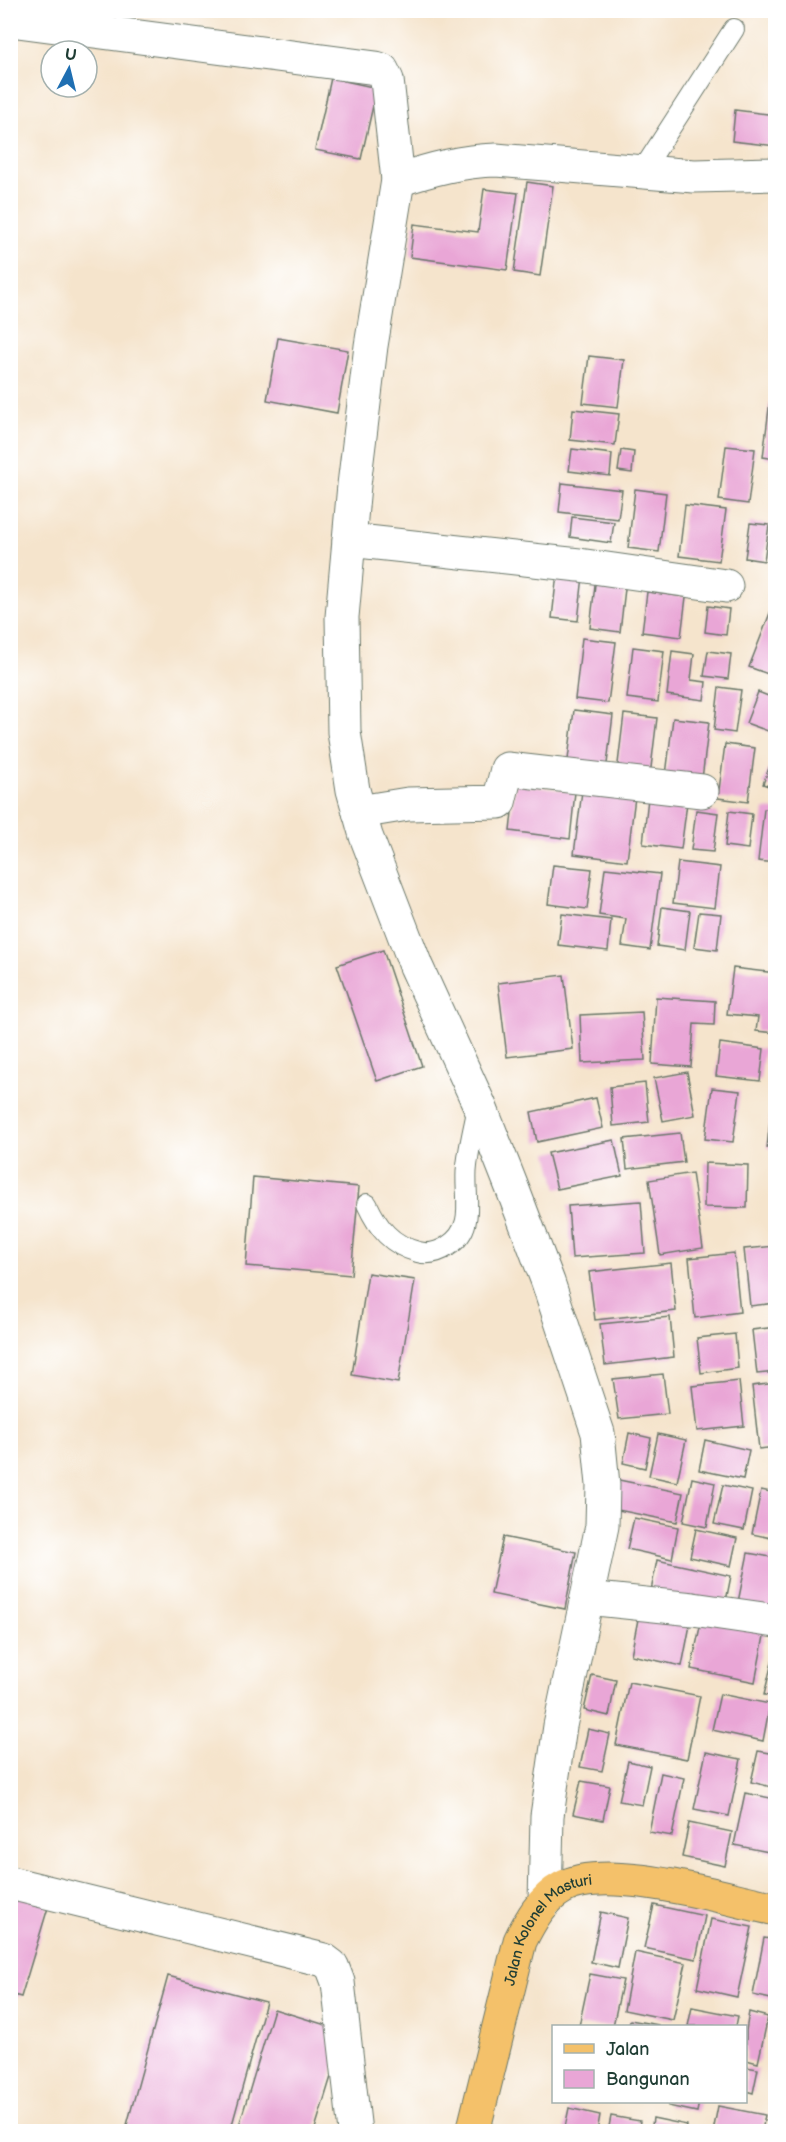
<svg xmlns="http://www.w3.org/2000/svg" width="786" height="2142" font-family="'Balsamiq Sans',sans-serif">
<rect width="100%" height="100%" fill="#fff"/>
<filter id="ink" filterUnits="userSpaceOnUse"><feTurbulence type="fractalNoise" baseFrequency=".0167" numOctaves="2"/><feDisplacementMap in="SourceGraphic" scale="12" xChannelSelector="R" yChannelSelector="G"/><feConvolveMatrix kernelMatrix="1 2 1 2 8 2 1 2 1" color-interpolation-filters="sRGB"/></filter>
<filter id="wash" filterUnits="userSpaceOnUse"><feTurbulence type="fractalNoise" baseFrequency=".008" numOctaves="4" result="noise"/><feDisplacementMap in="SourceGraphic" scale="24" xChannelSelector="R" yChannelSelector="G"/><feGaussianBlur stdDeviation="1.35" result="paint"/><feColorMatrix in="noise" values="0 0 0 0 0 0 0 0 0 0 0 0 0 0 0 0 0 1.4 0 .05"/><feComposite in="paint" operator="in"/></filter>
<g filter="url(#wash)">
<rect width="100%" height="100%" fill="#f5e4cc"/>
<g id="blocks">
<g fill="#e9a6d6">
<path d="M 331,78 L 377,88 L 361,159 L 315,150 Z"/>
<path d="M 735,110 L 776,115 L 776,146 L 732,141 Z"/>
<path d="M 527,182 L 553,186 L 540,276 L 514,272 Z"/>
<path d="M 484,189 L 518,193 L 507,270 L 410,257 L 414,224 L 478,232 Z"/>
<path d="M 278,338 L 348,350 L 337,413 L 267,400 Z"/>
<path d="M 589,356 L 624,360 L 618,407 L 583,403 Z"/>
<path d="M 770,400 L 776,400 L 776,459 L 763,457 Z"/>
<path d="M 573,409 L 619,414 L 615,445 L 570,440 Z"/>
<path d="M 726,446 L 755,449 L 748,504 L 719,500 Z"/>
<path d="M 572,449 L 612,454 L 610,476 L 569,471 Z"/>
<path d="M 621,450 L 634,452 L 632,473 L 618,471 Z"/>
<path d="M 562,483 L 622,490 L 618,519 L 559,512 Z"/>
<path d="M 635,489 L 666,493 L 659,552 L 628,548 Z"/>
<path d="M 685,505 L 726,510 L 719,561 L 679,556 Z"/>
<path d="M 572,517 L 614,522 L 611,543 L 570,537 Z"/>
<path d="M 750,523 L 769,525 L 764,561 L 745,558 Z"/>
<path d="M 558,564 L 584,567 L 578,621 L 552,618 Z"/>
<path d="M 596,576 L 626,580 L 620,632 L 590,628 Z"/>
<path d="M 647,592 L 686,597 L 681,637 L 642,632 Z"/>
<path d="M 708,606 L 729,609 L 726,635 L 705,632 Z"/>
<path d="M 772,608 L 776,609 L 776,677 L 749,667 Z"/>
<path d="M 582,638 L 616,642 L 608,703 L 575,699 Z"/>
<path d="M 633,647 L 664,651 L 658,702 L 627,698 Z"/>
<path d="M 672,651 L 694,654 L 691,680 L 706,682 L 704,700 L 667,695 Z"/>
<path d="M 708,651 L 731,654 L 728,679 L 704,676 Z"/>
<path d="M 719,687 L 741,690 L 735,733 L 714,730 Z"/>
<path d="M 758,692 L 776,699 L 776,734 L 746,723 Z"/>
<path d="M 574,710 L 613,715 L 606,772 L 567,768 Z"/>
<path d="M 624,714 L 657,718 L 650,776 L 617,772 Z"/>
<path d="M 673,718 L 709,722 L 702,779 L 666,775 Z"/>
<path d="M 725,744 L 755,748 L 748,802 L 718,798 Z"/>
<path d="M 775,752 L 776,752 L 776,789 L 763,784 Z"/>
<path d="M 515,784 L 575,792 L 570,839 L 510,831 Z"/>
<path d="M 582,791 L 635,797 L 627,861 L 574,854 Z"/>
<path d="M 648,798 L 687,803 L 681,849 L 643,844 Z"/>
<path d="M 764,809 L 776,810 L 776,863 L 758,861 Z"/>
<path d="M 696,810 L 718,813 L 713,852 L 691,850 Z"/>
<path d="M 729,811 L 752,814 L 748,849 L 725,846 Z"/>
<path d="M 678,862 L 720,867 L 715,908 L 673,903 Z"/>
<path d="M 553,865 L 592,869 L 587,909 L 548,904 Z"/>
<path d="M 605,868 L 660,874 L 650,950 L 622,946 L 626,919 L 599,915 Z"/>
<path d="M 662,907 L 690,911 L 685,950 L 657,946 Z"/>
<path d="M 699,912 L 721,914 L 717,950 L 694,947 Z"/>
<path d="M 562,914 L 611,920 L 608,951 L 558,945 Z"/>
<path d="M 383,950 L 422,1066 L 377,1081 L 337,965 Z"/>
<path d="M 733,968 L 776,973 L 776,1033 L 756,1031 L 758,1017 L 727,1014 Z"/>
<path d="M 564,975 L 573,1049 L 507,1057 L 498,983 Z"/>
<path d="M 656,997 L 715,1001 L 714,1025 L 694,1024 L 691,1067 L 652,1064 Z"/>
<path d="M 642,1012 L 645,1060 L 582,1063 L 580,1015 Z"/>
<path d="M 720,1043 L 764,1049 L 760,1081 L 716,1076 Z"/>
<path d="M 687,1072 L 695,1115 L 663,1121 L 654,1078 Z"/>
<path d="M 645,1083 L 649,1122 L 613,1126 L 610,1087 Z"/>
<path d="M 712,1088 L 740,1091 L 733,1142 L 705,1139 Z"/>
<path d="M 596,1098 L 603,1128 L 537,1142 L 531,1112 Z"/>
<path d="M 772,1100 L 776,1100 L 776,1149 L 767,1148 Z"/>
<path d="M 680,1133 L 684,1162 L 627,1169 L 624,1139 Z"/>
<path d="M 614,1140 L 622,1176 L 557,1189 L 548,1153 Z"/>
<path d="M 705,1163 L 748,1165 L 747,1208 L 704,1207 Z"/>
<path d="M 692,1173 L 703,1248 L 660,1255 L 649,1180 Z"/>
<path d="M 253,1177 L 359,1187 L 351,1275 L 246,1266 Z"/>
<path d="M 641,1201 L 645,1253 L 572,1258 L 568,1206 Z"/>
<path d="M 775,1246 L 776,1303 L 750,1306 L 744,1249 Z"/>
<path d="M 734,1253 L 740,1312 L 695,1318 L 689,1258 Z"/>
<path d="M 671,1263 L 676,1311 L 595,1320 L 589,1272 Z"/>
<path d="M 368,1273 L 415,1280 L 398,1383 L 352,1375 Z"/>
<path d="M 670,1317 L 674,1357 L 605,1365 L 600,1324 Z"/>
<path d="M 776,1327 L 776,1372 L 757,1374 L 752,1330 Z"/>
<path d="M 735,1334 L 738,1368 L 701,1373 L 697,1338 Z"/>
<path d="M 663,1374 L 668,1414 L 619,1419 L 613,1379 Z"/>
<path d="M 739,1381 L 744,1426 L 697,1431 L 692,1386 Z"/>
<path d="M 776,1383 L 776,1447 L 759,1449 L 752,1386 Z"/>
<path d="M 629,1433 L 651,1438 L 645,1468 L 623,1463 Z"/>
<path d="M 658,1434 L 686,1440 L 677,1482 L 649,1476 Z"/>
<path d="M 705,1440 L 749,1450 L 743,1479 L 699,1470 Z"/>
<path d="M 692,1478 L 715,1483 L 707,1527 L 683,1522 Z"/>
<path d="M 619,1480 L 683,1493 L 677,1522 L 613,1509 Z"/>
<path d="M 723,1485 L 752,1491 L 744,1530 L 714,1524 Z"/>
<path d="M 761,1490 L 776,1493 L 776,1539 L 752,1534 Z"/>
<path d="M 634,1518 L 678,1527 L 672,1559 L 627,1549 Z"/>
<path d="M 696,1529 L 737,1538 L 731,1566 L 690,1557 Z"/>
<path d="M 503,1537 L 576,1552 L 565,1609 L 491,1594 Z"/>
<path d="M 748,1553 L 776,1558 L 776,1616 L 737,1607 Z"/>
<path d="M 657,1560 L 731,1576 L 725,1606 L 651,1591 Z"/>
<path d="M 640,1609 L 691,1620 L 682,1666 L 631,1655 Z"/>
<path d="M 703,1613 L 766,1626 L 755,1682 L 691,1669 Z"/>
<path d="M 776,1646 L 776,1697 L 764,1695 Z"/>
<path d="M 592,1675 L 616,1680 L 609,1716 L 584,1710 Z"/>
<path d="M 629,1682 L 700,1696 L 687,1759 L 616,1745 Z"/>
<path d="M 720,1694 L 770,1704 L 763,1741 L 712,1730 Z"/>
<path d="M 588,1729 L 610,1734 L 602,1771 L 580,1767 Z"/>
<path d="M 758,1751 L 776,1754 L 776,1788 L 751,1782 Z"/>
<path d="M 706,1752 L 741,1759 L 729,1816 L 694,1809 Z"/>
<path d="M 628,1761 L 650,1766 L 642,1805 L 619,1801 Z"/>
<path d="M 661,1773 L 684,1778 L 672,1836 L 649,1832 Z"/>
<path d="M 581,1781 L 610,1786 L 603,1820 L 573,1814 Z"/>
<path d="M 745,1793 L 776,1799 L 774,1853 L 734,1845 Z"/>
<path d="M 689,1823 L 732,1832 L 725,1866 L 682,1857 Z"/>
<path d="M 10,1889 L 50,1901 L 21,1997 L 10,1994 Z"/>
<path d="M 654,1905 L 705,1916 L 696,1959 L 644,1948 Z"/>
<path d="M 601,1912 L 628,1918 L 618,1968 L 591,1962 Z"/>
<path d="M 711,1919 L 752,1927 L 737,1997 L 697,1988 Z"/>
<path d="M 764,1938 L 776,1940 L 776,1978 L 771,1999 L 753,1995 Z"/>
<path d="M 635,1952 L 686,1963 L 673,2020 L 624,2010 Z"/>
<path d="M 590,1974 L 623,1980 L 613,2026 L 579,2026 Z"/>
<path d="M 168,1976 L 266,2002 L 230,2132 L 125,2132 Z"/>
<path d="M 692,2007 L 738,2016 L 736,2026 L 688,2026 Z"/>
<path d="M 274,2009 L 345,2031 L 314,2132 L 237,2132 Z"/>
<path d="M 749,2012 L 768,2017 L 758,2063 L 746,2060 L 746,2031 Z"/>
<path d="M 630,2020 L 658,2025 L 658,2026 L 629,2026 Z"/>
<path d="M 746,2067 L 758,2069 L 753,2093 L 746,2091 Z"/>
<path d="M 668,2102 L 699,2102 L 697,2112 L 668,2106 Z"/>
<path d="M 718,2106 L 765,2115 L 762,2132 L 713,2132 Z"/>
<path d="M 569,2108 L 600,2115 L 597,2132 L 564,2132 Z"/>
<path d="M 611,2116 L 640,2121 L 638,2132 L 608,2132 Z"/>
<path d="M 653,2118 L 687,2125 L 686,2132 L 651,2132 Z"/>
</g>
</g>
</g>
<g filter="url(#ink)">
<use href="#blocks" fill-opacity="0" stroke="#6a7769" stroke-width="1.5"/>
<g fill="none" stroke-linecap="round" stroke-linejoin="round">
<g stroke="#6a7769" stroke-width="22">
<g id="service">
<path d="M 643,170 L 734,29"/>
<path d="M 367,1204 C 378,1228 391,1245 418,1252 C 429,1255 439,1252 448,1246 C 478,1227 463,1194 467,1166 C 469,1146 474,1127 478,1107"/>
</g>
</g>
<g stroke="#6a7769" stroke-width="35">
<g id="minor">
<path d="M 10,20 L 376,68 L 382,70 L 387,80 L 398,180 L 371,346 L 354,485 L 342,617 L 344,732 L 353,790 L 366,836 L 416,966 L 479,1104 L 513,1190 L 548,1282 L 598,1433 L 603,1485 L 602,1526 L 560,1726 L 547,1816 L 545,1902"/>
<path d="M 398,180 C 432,169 461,161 496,160 L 694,176 L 776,174"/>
<path d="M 349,540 L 579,565 L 726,586"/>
<path d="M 359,812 L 408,804 L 499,802 L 507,769 L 702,791"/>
<path d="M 587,1598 L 693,1609 L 776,1621"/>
<path d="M 10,1883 L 324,1960 L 332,1966 L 338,1982 L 355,2132"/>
</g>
</g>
<g stroke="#6a7769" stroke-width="35">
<g id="primary">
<path id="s1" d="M 473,2132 L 520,1941 C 530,1921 542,1899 562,1888 C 606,1862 726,1899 776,1909"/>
</g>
</g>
<use href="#service" stroke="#fff" stroke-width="20"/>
<use href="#minor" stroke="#fff" stroke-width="33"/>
<use href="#primary" stroke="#f4c16a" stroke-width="33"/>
</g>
</g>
<g text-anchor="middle" stroke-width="6" stroke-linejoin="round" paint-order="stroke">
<g font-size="15" fill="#1f3d34" stroke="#fff">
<text dy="5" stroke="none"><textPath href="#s1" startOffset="224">Jalan Kolonel Masturi</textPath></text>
</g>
</g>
<rect width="786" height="2142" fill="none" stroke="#fff" stroke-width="36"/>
<rect x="552" y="2025" width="195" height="78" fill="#ffffff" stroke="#a5b1ae" stroke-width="1.5"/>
<rect x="564" y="2044" width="30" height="9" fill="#f4c16a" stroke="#a5b1ae" stroke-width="1.5"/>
<text x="606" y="2055" font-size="18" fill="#1f3d34">Jalan</text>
<rect x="564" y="2070" width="30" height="18" fill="#e9a6d6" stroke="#a5b1ae" stroke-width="1.5"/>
<text x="606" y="2085" font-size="18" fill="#1f3d34">Bangunan</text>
<g transform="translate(69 69) rotate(7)"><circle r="28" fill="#ffffff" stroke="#a5b1ae" stroke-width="1.5"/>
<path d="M0-4.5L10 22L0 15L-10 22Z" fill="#1f6fb2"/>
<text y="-9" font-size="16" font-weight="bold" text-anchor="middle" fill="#1f3d34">U</text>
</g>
</svg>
